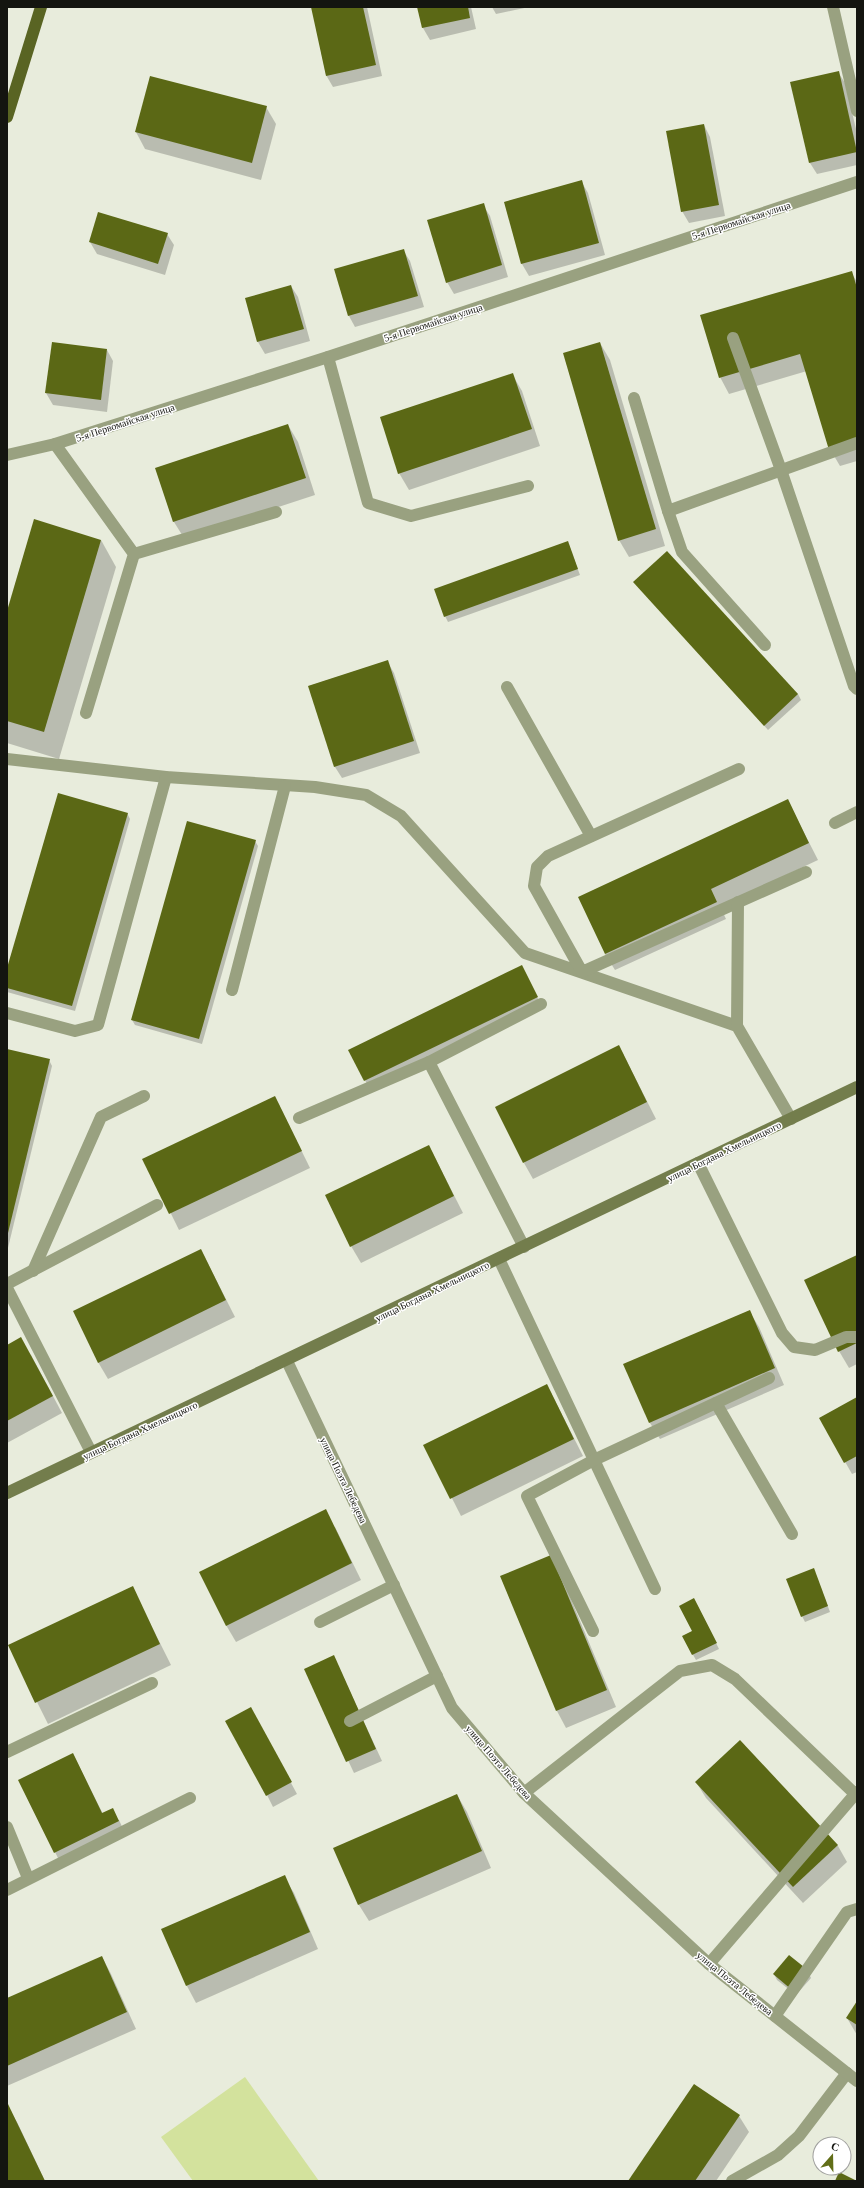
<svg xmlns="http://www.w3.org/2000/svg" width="864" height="2188" font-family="Georgia,serif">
<rect width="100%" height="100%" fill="#e8ecdc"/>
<path fill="#d3e29d" d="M 245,2077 L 319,2181 L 193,2181 L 161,2137 Z"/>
<g fill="#0003">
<path d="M 312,7 L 367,7 L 382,76 L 333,87 L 326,75 Z"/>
<path d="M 418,7 L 471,7 L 476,29 L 430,40 L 423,28 Z"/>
<path d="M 492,7 L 529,7 L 496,14 Z"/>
<path d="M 838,72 L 845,83 L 857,133 L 857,165 L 817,174 L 810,163 L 791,83 Z"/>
<path d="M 266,107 L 276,124 L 261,180 L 145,149 L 136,132 Z"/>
<path d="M 704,125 L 710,137 L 725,216 L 689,223 L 682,211 Z"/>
<path d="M 581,181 L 588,193 L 605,255 L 529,276 L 522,264 L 505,202 Z"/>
<path d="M 483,205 L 490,216 L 508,277 L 454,294 L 447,282 Z"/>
<path d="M 167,234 L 174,245 L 165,275 L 97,254 L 90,242 Z"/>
<path d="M 403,250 L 410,261 L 424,307 L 355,327 L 349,316 L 335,270 Z"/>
<path d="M 851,272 L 857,282 L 857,461 L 840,466 L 830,449 L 807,371 L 729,394 L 720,377 Z"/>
<path d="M 291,286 L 298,297 L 310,341 L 265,354 L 258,342 L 246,299 Z"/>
<path d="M 600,343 L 610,360 L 665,546 L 629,557 L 619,540 Z"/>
<path d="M 107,350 L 113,361 L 107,412 L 53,405 L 46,393 Z"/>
<path d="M 512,374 L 522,391 L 540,446 L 409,490 L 399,473 Z"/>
<path d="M 288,425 L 298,442 L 315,495 L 184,538 L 174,522 L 157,468 Z"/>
<path d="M 101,540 L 116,567 L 59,759 L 7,743 L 7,614 Z"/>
<path d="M 570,548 L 580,575 L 448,622 L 445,616 Z"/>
<path d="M 634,582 L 798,694 L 801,700 L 768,730 Z"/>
<path d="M 387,661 L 394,673 L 420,753 L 342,778 L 335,767 L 309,686 Z"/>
<path d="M 788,801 L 818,860 L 720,906 L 726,919 L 615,970 L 605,954 Z"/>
<path d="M 127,813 L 130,819 L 75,1011 L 7,992 L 7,972 Z"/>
<path d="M 255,841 L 258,846 L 202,1044 L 135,1025 L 132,1020 Z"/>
<path d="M 525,972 L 540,1003 L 368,1086 L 350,1050 Z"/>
<path d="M 619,1046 L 656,1119 L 533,1179 L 524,1163 Z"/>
<path d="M 7,1050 L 49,1060 L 52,1066 L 7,1252 Z"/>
<path d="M 275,1097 L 310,1168 L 179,1230 L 144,1159 Z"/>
<path d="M 429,1146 L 463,1213 L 361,1263 L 351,1246 Z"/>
<path d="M 201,1250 L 235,1317 L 108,1379 L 98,1362 Z"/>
<path d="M 857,1256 L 857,1364 L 849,1368 L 839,1351 Z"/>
<path d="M 749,1311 L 759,1327 L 784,1385 L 660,1439 L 650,1423 L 625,1365 Z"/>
<path d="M 7,1346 L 31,1355 L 62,1413 L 7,1443 Z"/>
<path d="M 547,1385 L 583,1456 L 461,1516 L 425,1445 Z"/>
<path d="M 857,1398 L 857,1472 L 852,1474 L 820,1418 Z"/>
<path d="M 335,1527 L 361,1580 L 236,1642 L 226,1625 Z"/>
<path d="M 560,1573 L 616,1707 L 566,1728 L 557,1711 L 501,1577 Z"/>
<path d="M 816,1575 L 830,1612 L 805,1622 L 802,1616 Z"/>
<path d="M 132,1587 L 171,1665 L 48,1724 L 9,1646 Z"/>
<path d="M 697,1605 L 719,1649 L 696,1660 L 683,1637 L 694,1631 Z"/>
<path d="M 334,1657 L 382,1761 L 354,1773 L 305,1669 Z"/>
<path d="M 257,1720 L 297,1794 L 273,1807 L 267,1795 Z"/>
<path d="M 740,1741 L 838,1846 L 847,1862 L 803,1903 L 706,1798 L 696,1782 Z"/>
<path d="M 73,1754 L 103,1814 L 119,1820 L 125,1833 L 61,1864 L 55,1852 Z"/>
<path d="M 457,1795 L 467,1812 L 491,1868 L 369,1921 L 359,1905 L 335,1849 Z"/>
<path d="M 284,1877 L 294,1893 L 318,1949 L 196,2003 L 187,1986 L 162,1930 Z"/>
<path d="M 102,1957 L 111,1974 L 136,2029 L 7,2086 L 7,1999 Z"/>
<path d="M 808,1972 L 811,1978 L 796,1995 L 777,1980 L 774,1974 Z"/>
<path d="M 857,2003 L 857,2035 L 847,2018 Z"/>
<path d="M 7,2106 L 17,2122 L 45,2181 L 7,2181 Z"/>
<path d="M 739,2116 L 749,2132 L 716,2181 L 629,2181 Z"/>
</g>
<g fill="#5b6815">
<path d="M 311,7 L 363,7 L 376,65 L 326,76 Z"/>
<path d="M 417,7 L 468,7 L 470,18 L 422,28 Z"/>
<path d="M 839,71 L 857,152 L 809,163 L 790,82 Z"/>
<path d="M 150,76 L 267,106 L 252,163 L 135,132 Z"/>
<path d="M 704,124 L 719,205 L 681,212 L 666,131 Z"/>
<path d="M 582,180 L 599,243 L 521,264 L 504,202 Z"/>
<path d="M 484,203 L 502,265 L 446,283 L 427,220 Z"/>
<path d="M 98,212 L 168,233 L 158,264 L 89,242 Z"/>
<path d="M 404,249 L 418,296 L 348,316 L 334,269 Z"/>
<path d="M 852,271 L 857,288 L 857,441 L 829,450 L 800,354 L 719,378 L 700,315 Z"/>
<path d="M 291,285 L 304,329 L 257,342 L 245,298 Z"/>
<path d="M 52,342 L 107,349 L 101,400 L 45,393 Z"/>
<path d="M 600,342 L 656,529 L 618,541 L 563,353 Z"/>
<path d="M 513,373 L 532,429 L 398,474 L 380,417 Z"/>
<path d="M 288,424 L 306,478 L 173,522 L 155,468 Z"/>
<path d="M 34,519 L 101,540 L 44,732 L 7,721 L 7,611 Z"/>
<path d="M 568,541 L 578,569 L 444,617 L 434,589 Z"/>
<path d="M 667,551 L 798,694 L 764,726 L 633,582 Z"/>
<path d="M 388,660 L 414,741 L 334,767 L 308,686 Z"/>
<path d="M 58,793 L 128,813 L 72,1006 L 7,988 L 7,968 Z"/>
<path d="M 788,799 L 809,843 L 711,889 L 717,902 L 605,954 L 578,897 Z"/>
<path d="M 187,821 L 256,840 L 199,1039 L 131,1020 Z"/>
<path d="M 522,965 L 538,997 L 364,1081 L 348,1050 Z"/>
<path d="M 619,1045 L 647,1102 L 523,1163 L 495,1107 Z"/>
<path d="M 7,1049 L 50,1059 L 8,1233 L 7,1233 Z"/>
<path d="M 275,1096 L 302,1151 L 169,1214 L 142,1159 Z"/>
<path d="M 429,1145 L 454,1196 L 350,1247 L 325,1195 Z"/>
<path d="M 201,1249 L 226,1300 L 98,1363 L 73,1311 Z"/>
<path d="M 857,1255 L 857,1343 L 838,1352 L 804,1280 Z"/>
<path d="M 750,1310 L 775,1368 L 649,1423 L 623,1364 Z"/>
<path d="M 21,1337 L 53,1396 L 7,1421 L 7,1345 Z"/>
<path d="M 547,1384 L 574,1439 L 450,1499 L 423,1445 Z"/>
<path d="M 857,1397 L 857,1456 L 844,1463 L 819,1418 Z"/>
<path d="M 326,1509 L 352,1563 L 226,1626 L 199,1572 Z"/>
<path d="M 551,1555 L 607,1690 L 556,1711 L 500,1576 Z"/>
<path d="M 814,1568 L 828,1606 L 801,1617 L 786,1579 Z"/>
<path d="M 133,1586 L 160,1644 L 35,1703 L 8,1645 Z"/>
<path d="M 694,1598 L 717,1643 L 692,1655 L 682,1636 L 692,1631 L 679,1606 Z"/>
<path d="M 334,1655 L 376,1749 L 346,1762 L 304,1669 Z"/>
<path d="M 251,1707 L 292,1782 L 266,1796 L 225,1721 Z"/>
<path d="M 740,1740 L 838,1845 L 793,1887 L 695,1782 Z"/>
<path d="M 73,1753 L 102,1813 L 113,1808 L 119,1821 L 54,1853 L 18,1780 Z"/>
<path d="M 457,1794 L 482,1851 L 358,1905 L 333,1848 Z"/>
<path d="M 285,1875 L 310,1932 L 186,1986 L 161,1929 Z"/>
<path d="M 789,1955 L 809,1971 L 792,1990 L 773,1974 Z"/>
<path d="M 102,1956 L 127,2012 L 7,2066 L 7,1998 Z"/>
<path d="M 857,2001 L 857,2025 L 846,2018 Z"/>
<path d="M 694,2084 L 740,2115 L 695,2181 L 628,2181 Z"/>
<path d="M 8,2104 L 45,2181 L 7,2181 Z"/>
<path d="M 839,2172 L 857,2181 L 835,2181 Z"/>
</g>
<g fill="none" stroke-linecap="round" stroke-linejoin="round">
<g stroke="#99a180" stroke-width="12">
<path d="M 733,338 L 781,470 L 854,686 L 857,689"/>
<path d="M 328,357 L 368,503 L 411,516 L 528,486"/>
<path d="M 634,398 L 668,511"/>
<path d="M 55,444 L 134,554 L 86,713"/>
<path d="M 134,554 L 276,512"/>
<path d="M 765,645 L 682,552 L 668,511 L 857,443"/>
<path d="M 507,687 L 591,836"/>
<path d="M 7,759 L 166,777 L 315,787 L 366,795 L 401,816 L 525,953 L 737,1026 L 791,1119"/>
<path d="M 739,769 L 548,856 L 537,867 L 534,886 L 582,972 L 806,872"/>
<path d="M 835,823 L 857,812"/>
<path d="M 232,990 L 285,786"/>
<path d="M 7,1013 L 75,1031 L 98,1025 L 166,777"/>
<path d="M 737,1026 L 738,902"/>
<path d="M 429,1062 L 524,1247"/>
<path d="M 299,1118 L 429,1062 L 541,1004"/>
<path d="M 698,1163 L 782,1333 L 794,1347 L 815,1350 L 846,1337 L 857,1337"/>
<path d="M 499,1259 L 655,1589"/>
<path d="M 33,1271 L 101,1117 L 144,1096"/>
<path d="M 7,1284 L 157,1205"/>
<path d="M 7,1288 L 91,1452"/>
<path d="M 716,1403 L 792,1534"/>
<path d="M 320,1622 L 394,1585"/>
<path d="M 593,1631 L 527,1496 L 594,1460 L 769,1378"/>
<path d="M 350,1721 L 437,1676"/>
<path d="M 7,1752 L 152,1683"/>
<path d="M 524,1793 L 680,1671 L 712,1665 L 735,1679 L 855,1794"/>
<path d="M 7,1827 L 28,1878"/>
<path d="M 7,1890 L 190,1798"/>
<path d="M 709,1964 L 857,1792"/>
<path d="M 775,2016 L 847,1912 L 857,1909"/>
<path d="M 732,2181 L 778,2155 L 799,2136 L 847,2073"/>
</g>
<g stroke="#99a180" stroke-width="12">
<path d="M 833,7 L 857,111"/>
<path d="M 7,455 L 55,444 L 328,357 L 857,182"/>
<path d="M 287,1361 L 452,1708 L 524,1793 L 709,1964 L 857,2081"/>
</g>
<path stroke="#737d4c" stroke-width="12" d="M 7,1493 L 857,1087"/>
<path stroke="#596423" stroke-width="12" d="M 7,117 L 41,7"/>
</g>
<g text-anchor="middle" stroke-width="3" stroke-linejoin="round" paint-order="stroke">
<g font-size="10" fill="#141510" stroke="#fff">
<text transform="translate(741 220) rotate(-18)" y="4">5-я Первомайская улица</text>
<text transform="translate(433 322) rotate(-18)" y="4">5-я Первомайская улица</text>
<text transform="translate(125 422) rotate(-18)" y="4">5-я Первомайская улица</text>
<text transform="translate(724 1151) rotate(-26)" y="4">улица Богдана Хмельницкого</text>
<text transform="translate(432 1291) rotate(-26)" y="4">улица Богдана Хмельницкого</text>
<text transform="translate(140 1430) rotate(-25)" y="4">улица Богдана Хмельницкого</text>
<text transform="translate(344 1480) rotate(64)" y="4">улица Поэта Лебедева</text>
<text transform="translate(499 1762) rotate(49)" y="4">улица Поэта Лебедева</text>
<text transform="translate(735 1983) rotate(39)" y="4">улица Поэта Лебедева</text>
</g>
</g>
<rect width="864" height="2188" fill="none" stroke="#141510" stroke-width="16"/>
<g transform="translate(832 2156) rotate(20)"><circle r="19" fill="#ffffff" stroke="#a1a19f"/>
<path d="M0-3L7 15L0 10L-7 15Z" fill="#616e18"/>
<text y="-6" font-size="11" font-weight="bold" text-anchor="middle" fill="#141510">С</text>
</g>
</svg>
